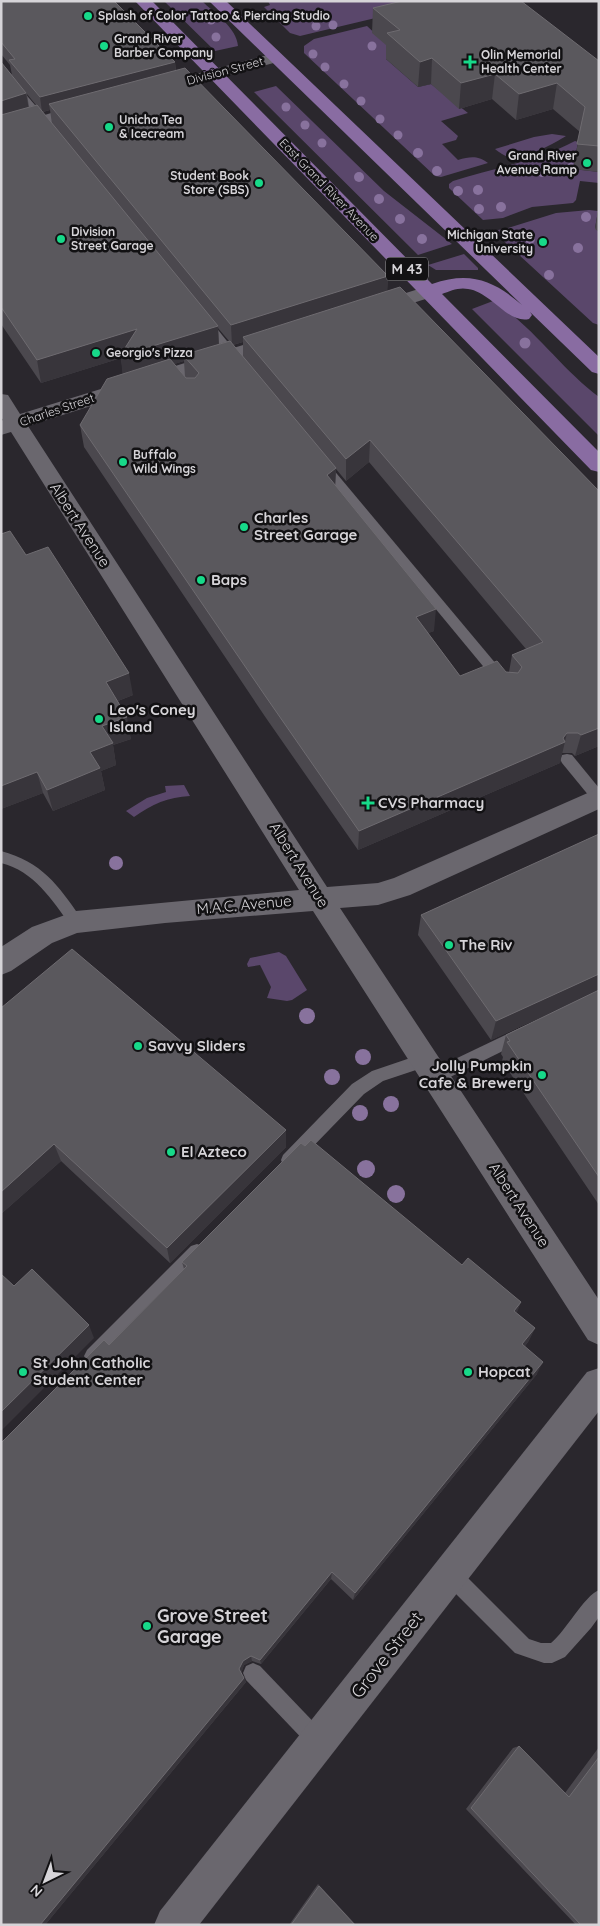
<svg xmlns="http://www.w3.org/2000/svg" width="600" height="1926" font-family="Quicksand,sans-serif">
<rect width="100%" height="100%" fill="#2a272d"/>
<g fill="#5a476b">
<path d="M 164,1 L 202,1 C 214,13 237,28 238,46 L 215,51 Z"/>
<path d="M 268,1 L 425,1 L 409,10 L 300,36 L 290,33 L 264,7 L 270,5 Z"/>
<path d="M 367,26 L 398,55 L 386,59 L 418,87 L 431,84 L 468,113 L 441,121 L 458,136 L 456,140 L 442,144 L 458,160 C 470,157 477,155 488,163 L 441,177 L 435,176 L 304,53 L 304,46 L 314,39 Z"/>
<path d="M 276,86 L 384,191 L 452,244 L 418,255 L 254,92 Z"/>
<path d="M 552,134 L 566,136 C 553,144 524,160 509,157 C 504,156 499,152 495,149 L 534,137 Z"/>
<path d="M 575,141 L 578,142 L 573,169 L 599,172 L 599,183 L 580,181 L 576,200 L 573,203 L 532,207 L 503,218 L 483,220 L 449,188 L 449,184 L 453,181 C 494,168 537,161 575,141 Z"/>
<path d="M 589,210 L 598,211 L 595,228 L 599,232 L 599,325 L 593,323 L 493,231 L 508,228 L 556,213 Z"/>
<path d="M 464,254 L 478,268 L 478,270 L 436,270 L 428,265 Z"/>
<path d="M 493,301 C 533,326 561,369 599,397 L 599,436 L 472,309 Z"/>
<path d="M 184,785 L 190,796 C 168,797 152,804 134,817 L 126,811 L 147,798 L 166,792 L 165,786 Z"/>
<path d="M 279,952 L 286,956 L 307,990 L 292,1000 L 287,1001 L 267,998 L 271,987 L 260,965 L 248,967 L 247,964 L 250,958 Z"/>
</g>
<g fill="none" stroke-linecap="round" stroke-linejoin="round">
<g fill="#6a676e" fill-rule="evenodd">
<path d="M 1,68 L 4,69 L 47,119 L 47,123 L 41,123 L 1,77 Z"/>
<path d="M 206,319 L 210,320 L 239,356 L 240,358 L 239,360 L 231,360 L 202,324 L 201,322 Z"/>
<path d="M 323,461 L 327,462 L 507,677 L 509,680 L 507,683 L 497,683 L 319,468 L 317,465 L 319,462 Z"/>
<path d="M 567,754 L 572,755 L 599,788 L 599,803 L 594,802 L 562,763 L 560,759 L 562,755 Z"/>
<path d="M 1,851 C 42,862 58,885 81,918 L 83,922 L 81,926 L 76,928 L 71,926 C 52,900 34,871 1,863 Z"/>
<path d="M 522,1027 L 527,1029 L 530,1034 L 527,1039 L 442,1081 L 436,1083 L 430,1081 L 428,1076 L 430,1071 Z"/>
<path d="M 425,1053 L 431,1055 L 433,1060 L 431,1065 L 383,1081 L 364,1094 L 295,1165 L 289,1168 L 283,1165 L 281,1160 L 283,1155 L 352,1084 L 372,1071 Z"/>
<path d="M 197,1244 L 203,1246 L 205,1252 L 203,1258 L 99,1362 L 93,1365 L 87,1362 L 84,1356 L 87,1350 L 191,1246 Z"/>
<path d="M 450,1564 L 457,1567 L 529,1639 L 541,1643 L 551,1643 C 566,1631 584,1596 599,1590 L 599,1617 L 591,1628 L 565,1657 L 552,1663 L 544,1663 L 515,1653 L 443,1581 L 440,1574 L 443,1567 Z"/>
<path d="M 253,1663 L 260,1666 L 326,1735 L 329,1742 L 326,1749 L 319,1752 L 312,1749 L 246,1680 L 243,1673 L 246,1666 Z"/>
</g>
<g fill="#6a676e" fill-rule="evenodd">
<path d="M 275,53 L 281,55 L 283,58 L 281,61 L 161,93 L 155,91 L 153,88 L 155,85 Z"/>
<path d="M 88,102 L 94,103 L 96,107 L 94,111 L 1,138 L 1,128 Z"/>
<path d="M 428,286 L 435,288 L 438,292 L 435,296 L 375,315 L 368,313 L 365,309 L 368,305 Z"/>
<path d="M 279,334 L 286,336 L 289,340 L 286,344 L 28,426 L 327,887 L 378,883 L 394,878 L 599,788 L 599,809 L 410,895 L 378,905 L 340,908 L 599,1300 L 599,1345 L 588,1340 L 313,911 L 165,923 L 77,933 L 52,943 L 11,971 L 1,975 L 1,947 L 32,927 L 76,911 L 299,890 L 11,432 L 1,435 L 1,421 L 3,420 L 1,417 L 1,394 L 8,395 L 20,414 Z"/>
<path d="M 599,1368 L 599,1411 L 199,1925 L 154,1925 L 160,1911 L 587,1372 Z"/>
</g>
<path fill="#896ca2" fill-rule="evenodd" d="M 135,1 L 152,1 L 432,284 C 470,271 493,280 522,305 L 209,1 L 226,1 L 599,357 L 599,374 L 592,372 L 530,312 L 532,315 L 529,319 C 508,324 491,292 468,289 C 459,287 450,291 442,294 L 599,452 L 599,472 L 591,470 Z"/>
</g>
<g fill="#88729d">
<circle cx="211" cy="20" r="4.5"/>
<circle cx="333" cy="25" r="4.5"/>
<circle cx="316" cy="26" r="4.5"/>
<circle cx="216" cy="37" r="4.5"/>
<circle cx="372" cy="46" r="4.5"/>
<circle cx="313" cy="54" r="4.5"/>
<circle cx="325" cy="67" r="4.5"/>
<circle cx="344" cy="84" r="4.5"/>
<circle cx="361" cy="101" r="4.5"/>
<circle cx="286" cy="107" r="4.5"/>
<circle cx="380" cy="119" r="4.5"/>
<circle cx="305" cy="125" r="4.5"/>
<circle cx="398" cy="135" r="4.5"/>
<circle cx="322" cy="143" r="4.5"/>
<circle cx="418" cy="153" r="5"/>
<circle cx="571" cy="168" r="5"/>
<circle cx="437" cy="171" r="5"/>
<circle cx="542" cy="172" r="5"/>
<circle cx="359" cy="177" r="5"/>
<circle cx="478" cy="190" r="5"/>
<circle cx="458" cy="191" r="5"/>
<circle cx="379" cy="199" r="5"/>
<circle cx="501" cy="207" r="5"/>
<circle cx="479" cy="209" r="5"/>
<circle cx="586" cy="217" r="5"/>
<circle cx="400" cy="219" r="5"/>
<circle cx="422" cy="239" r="5"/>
<circle cx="530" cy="239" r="5"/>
<circle cx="578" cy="248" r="5"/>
<circle cx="549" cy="275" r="5"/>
<circle cx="525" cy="343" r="5.5"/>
<circle cx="116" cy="863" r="7"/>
<circle cx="307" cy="1016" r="8"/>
<circle cx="363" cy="1057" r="8"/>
<circle cx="332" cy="1077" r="8"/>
<circle cx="391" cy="1104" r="8"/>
<circle cx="360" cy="1113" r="8"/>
<circle cx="366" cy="1169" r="9"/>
<circle cx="396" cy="1194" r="9"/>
</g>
<g fill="#4b484e" fill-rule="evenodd">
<path d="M 1,1 L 175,62 L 176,71 L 388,276 L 387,291 L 599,491 L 599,746 L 575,756 L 572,753 L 562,753 L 560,763 L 358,850 L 266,718 L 84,447 L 80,425 L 123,374 L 121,358 L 41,383 L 1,324 L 1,62 L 12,75 L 10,65 L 1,54 ZM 27,94 L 36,105 L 29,107 ZM 50,110 L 52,124 L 43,112 ZM 218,328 L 229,341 L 219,344 ZM 243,342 L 243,357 L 233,345 ZM 184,361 L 185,377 L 174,364 ZM 369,462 L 526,649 L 512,655 L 509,672 L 460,676 L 428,633 L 434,631 L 335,485 L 336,469 L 346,481 Z"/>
<path d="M 373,8 L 599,61 L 599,172 L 573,169 L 580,132 L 553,109 L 516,120 L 492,99 L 459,109 L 431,84 L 418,87 L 386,59 L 386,45 L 372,33 Z"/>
<path d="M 599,204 L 599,232 L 595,229 Z"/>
<path d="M 1,534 L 26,555 L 133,695 L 118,701 L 131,739 L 113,745 L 116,765 L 101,771 L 105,790 L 53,811 L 43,793 L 1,809 Z"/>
<path d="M 599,834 L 599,1205 L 502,1061 L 503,1057 L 501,1054 L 506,1035 L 576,1001 L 491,1040 L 418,935 L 421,915 Z"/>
<path d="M 1,1008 L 286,1147 L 170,1263 L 61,1161 L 1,1214 Z"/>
<path d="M 182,1262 L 462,1265 L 521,1302 L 516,1313 L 535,1328 L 528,1342 L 525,1346 L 537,1374 L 353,1600 L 331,1579 L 261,1664 L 252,1661 L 244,1665 L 241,1673 L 246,1682 L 45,1925 L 109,1345 L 184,1269 Z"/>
<path d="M 519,1746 L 565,1793 L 599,1747 L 599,1925 L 576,1925 L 466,1809 L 513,1748 Z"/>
<path d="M 318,1884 L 356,1925 L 289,1925 Z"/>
</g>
<g fill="#38353b">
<path d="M 432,58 L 431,84 L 418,87 L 420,62 Z"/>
<path d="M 175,62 L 176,77 L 49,104 L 50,110 L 42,112 L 40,97 Z"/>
<path d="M 495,74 L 492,99 L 459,109 L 461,83 Z"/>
<path d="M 557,83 L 553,109 L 516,120 L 519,94 Z"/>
<path d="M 26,93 L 30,116 L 1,125 L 1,101 Z"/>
<path d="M 388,276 L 387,297 L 243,337 L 243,342 L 232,345 L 231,325 Z"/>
<path d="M 218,326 L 219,349 L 183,355 L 184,361 L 123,380 L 121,358 L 41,383 L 37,360 L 137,329 Z"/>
<path d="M 370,440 L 369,462 L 346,481 L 346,459 Z"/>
<path d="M 336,468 L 335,490 L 327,475 Z"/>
<path d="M 436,609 L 434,631 L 414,639 L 416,617 Z"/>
<path d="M 129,673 L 133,695 L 110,704 L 106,682 Z"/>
<path d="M 127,717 L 131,739 L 113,745 L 116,765 L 101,771 L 105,790 L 53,811 L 47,790 L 90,752 L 102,726 Z"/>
<path d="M 599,728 L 599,746 L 575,756 L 581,735 Z"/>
<path d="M 567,733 L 560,763 L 358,850 L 359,831 L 563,738 Z"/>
<path d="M 37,772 L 43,793 L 1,809 L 1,786 Z"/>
<path d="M 599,974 L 599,991 L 491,1040 L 496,1021 Z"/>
<path d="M 286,1130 L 286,1147 L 170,1263 L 167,1248 Z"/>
<path d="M 54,1144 L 61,1161 L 1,1214 L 1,1192 Z"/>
<path d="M 521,1302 L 516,1315 L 514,1311 Z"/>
<path d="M 89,1325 L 94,1338 L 1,1431 L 1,1412 Z"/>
<path d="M 535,1328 L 528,1342 L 516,1357 L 522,1344 Z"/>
<path d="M 543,1362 L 537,1374 L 353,1600 L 355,1593 Z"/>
<path d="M 332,1572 L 331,1579 L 261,1664 L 260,1660 Z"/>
<path d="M 251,1656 L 252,1661 L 244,1665 L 241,1674 L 239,1669 L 243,1661 Z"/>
<path d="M 244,1678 L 246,1682 L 45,1925 L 40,1925 Z"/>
<path d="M 318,1884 L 356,1925 L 355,1925 L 319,1886 Z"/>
</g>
<g fill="#5a585d" stroke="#6e6b70">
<path d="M 1,1 L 114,1 L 175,62 L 40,97 L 9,60 L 15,59 L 1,42 Z"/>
<path d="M 402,1 L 521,1 L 599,61 L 599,146 L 577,144 L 585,107 L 557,83 L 519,94 L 495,74 L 461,83 L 432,58 L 420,62 L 387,33 L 400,30 L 373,8 Z"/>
<path d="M 1,62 L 26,93 L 1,101 Z"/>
<path d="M 185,68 L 388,276 L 231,325 L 49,104 Z"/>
<path d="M 37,105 L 218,326 L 120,356 L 137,329 L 37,360 L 1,307 L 1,115 Z"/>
<path d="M 400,287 L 599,491 L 599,728 L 581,735 L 578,733 L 567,733 L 563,738 L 565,742 L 359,831 L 266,697 L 80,425 L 107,379 L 170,359 L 186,378 L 195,378 L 199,373 L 183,355 L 230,341 L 336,468 L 327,475 L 436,609 L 416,617 L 460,676 L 497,661 L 506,672 L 518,673 L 522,667 L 512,655 L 543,642 L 370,440 L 346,459 L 243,337 Z"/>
<path d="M 10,531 L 26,555 L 48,547 L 129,673 L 106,682 L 127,717 L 102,726 L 113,743 L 90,752 L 100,768 L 47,790 L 37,772 L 1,786 L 1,534 Z"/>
<path d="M 599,834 L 599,974 L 496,1021 L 421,915 Z"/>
<path d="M 72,949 L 286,1130 L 167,1248 L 54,1144 L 1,1192 L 1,1008 Z"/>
<path d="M 599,990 L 599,1177 L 507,1042 L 510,1041 L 506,1035 Z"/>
<path d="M 311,1140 L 462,1265 L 468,1258 L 521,1302 L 514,1311 L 535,1328 L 522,1344 L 543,1362 L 355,1593 L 332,1572 L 260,1660 L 251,1656 L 243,1661 L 239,1669 L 244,1678 L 40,1925 L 1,1925 L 1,1443 L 104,1340 L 109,1345 L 187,1266 L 182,1262 L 301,1143 L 305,1146 Z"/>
<path d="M 32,1269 L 89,1325 L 1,1412 L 1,1274 L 14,1286 Z"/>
<path d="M 519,1746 L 569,1797 L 599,1757 L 599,1925 L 581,1925 L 471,1808 Z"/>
<path d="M 319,1886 L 355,1925 L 291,1925 Z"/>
</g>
<g fill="#17d989" stroke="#121113" stroke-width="2">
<circle cx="88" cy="16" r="5"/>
<circle cx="104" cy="46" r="5"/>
<path d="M467.5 54.5h5v5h5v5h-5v5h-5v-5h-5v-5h5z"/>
<circle cx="109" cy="127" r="5"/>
<circle cx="587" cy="163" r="5"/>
<circle cx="259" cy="183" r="5"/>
<circle cx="61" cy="239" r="5"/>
<circle cx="543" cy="242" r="5"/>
<circle cx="96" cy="353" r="5"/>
<circle cx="123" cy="462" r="5"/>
<circle cx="244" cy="527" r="5"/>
<circle cx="201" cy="580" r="5"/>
<circle cx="99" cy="719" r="5"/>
<path d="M365.5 795.5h5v5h5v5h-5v5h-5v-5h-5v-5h5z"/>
<circle cx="449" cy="945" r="5"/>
<circle cx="138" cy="1046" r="5"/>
<circle cx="542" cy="1075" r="5"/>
<circle cx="171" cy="1152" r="5"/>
<circle cx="23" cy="1372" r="5"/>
<circle cx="468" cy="1372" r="5"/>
<circle cx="147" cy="1626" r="5"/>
</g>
<g text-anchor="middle" stroke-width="5" stroke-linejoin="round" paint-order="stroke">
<g font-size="12" font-weight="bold" fill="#d6d4d8" stroke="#121113" text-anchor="start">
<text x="98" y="20">Splash of Color Tattoo &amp; Piercing Studio</text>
<text x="114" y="43">Grand River<tspan x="114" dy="14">Barber Company</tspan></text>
<text x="481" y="59">Olin Memorial<tspan x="481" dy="14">Health Center</tspan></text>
<text x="119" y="124">Unicha Tea<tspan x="119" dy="14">&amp; Icecream</tspan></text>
<text x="577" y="160" text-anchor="end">Grand River<tspan x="577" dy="14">Avenue Ramp</tspan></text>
<text x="249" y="180" text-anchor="end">Student Book<tspan x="249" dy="14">Store (SBS)</tspan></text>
<text x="71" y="236">Division<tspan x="71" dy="14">Street Garage</tspan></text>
<text x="533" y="239" text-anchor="end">Michigan State<tspan x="533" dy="14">University</tspan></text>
<text x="106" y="357">Georgio's Pizza</text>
<text x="133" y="459">Buffalo<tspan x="133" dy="14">Wild Wings</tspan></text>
</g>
<g font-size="12" fill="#d6d4d8" stroke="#121113">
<text transform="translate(225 71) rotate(-15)" y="4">Division Street</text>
<text transform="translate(329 190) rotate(46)" y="4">East Grand River Avenue</text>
<text transform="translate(57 410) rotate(-19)" y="4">Charles Street</text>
</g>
<rect fill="#121113" stroke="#9b9a9d" stroke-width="1" x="386" y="257.5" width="42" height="23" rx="4"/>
<g font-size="14" font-weight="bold" fill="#d6d4d8">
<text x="407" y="274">M 43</text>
</g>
<g font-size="15" font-weight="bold" fill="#d6d4d8" stroke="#121113" text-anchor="start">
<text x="254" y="523">Charles<tspan x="254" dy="17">Street Garage</tspan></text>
<text x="211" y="585">Baps</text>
<text x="109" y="715">Leo's Coney<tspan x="109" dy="17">Island</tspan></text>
<text x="378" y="808">CVS Pharmacy</text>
<text x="459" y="950">The Riv</text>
<text x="148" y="1051">Savvy Sliders</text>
<text x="532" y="1071" text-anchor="end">Jolly Pumpkin<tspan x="532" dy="17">Cafe &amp; Brewery</tspan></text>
<text x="181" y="1157">El Azteco</text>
<text x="33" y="1368">St John Catholic<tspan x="33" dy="17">Student Center</tspan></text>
<text x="478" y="1377">Hopcat</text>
</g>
<g font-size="15" fill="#d6d4d8" stroke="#121113">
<text transform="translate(80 525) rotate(57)" y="5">Albert Avenue</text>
<text transform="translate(299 865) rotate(58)" y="5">Albert Avenue</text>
<text transform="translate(244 905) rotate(-5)" y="5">M.A.C. Avenue</text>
<text transform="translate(519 1205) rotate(57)" y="5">Albert Avenue</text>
</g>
<g font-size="18" font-weight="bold" fill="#d6d4d8" stroke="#121113" text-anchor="start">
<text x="157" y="1622">Grove Street<tspan x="157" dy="21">Garage</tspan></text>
</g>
<g font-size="18" fill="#d6d4d8" stroke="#121113">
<text transform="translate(387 1655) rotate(-52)" y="6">Grove Street</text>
</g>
</g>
<rect width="600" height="1926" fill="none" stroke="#d6d4d8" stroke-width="5"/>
<g transform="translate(45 1881) rotate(222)" stroke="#121113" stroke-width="4" paint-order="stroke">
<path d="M0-4L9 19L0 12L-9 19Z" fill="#d6d4d8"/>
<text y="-8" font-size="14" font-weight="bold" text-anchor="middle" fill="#d6d4d8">N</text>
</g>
</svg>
